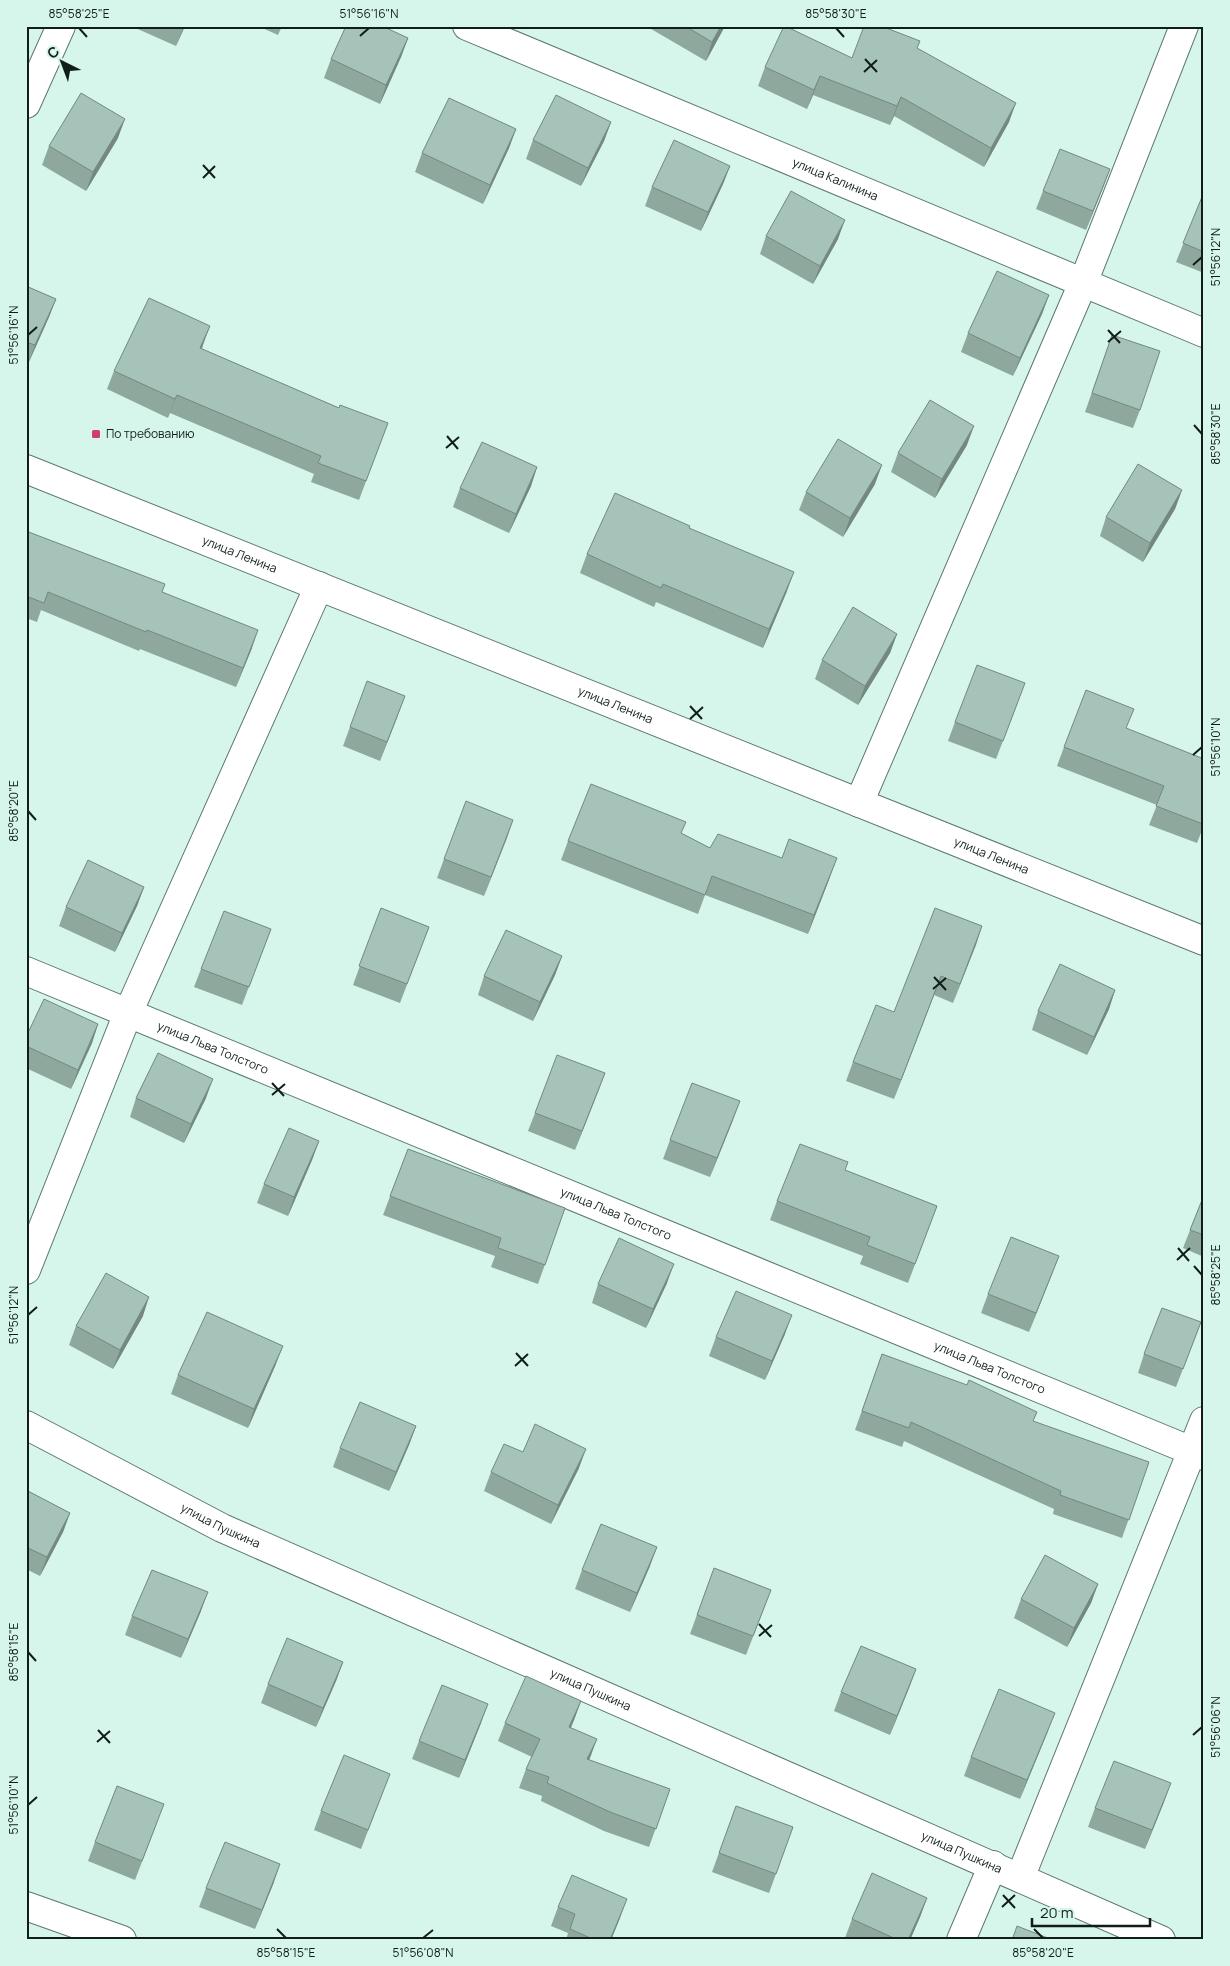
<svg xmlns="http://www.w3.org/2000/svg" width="1230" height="1966" font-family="Manrope,sans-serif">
<rect width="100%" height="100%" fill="#d7f6eb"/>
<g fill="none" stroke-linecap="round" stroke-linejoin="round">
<g stroke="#5c786f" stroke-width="30">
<g id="minor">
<path id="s1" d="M 467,26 L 1204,333"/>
<path d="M 26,104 L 61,26"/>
<path id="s2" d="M 26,469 L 1204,941"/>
<path d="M 859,803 L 1083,283 L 1184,26"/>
<path id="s3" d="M 26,971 L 1204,1456"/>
<path d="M 26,1270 L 128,1013 L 319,586"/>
<path id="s4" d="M 26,1425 L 222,1528 L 1161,1940"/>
<path d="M 1020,1878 L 1204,1421"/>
<path d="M 26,1906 L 122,1940"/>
<path d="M 961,1940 L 993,1865"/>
</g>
</g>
<use href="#minor" stroke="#fff" stroke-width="28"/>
</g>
<g fill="#8ea89e">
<path d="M 131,26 L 185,26 L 176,46 Z"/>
<path d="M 258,26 L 282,26 L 278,35 Z"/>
<path d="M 646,26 L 725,26 L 706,61 Z"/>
<path d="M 408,38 L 401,57 L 380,104 L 324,78 L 331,59 Z"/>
<path d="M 917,48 L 1009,122 L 984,167 L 894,116 L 890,125 L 813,95 L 807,109 L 758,86 L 765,67 L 852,58 Z"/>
<path d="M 611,122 L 604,141 L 581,186 L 526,159 L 533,140 Z"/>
<path d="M 516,129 L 509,148 L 483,204 L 415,172 L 422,153 Z"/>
<path d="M 118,138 L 86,191 L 42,165 L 49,146 Z"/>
<path d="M 730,166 L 723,184 L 701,231 L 645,206 L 652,187 Z"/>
<path d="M 1110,169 L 1086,230 L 1036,209 L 1043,191 Z"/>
<path d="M 1204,192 L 1204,273 L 1176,262 Z"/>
<path d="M 766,236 L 838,239 L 813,284 L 760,254 Z"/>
<path d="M 26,286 L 56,299 L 49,317 L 28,364 L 26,363 Z"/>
<path d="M 1049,295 L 1042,314 L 1013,376 L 961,352 L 968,333 Z"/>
<path d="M 1112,335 L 1140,410 L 1133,428 L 1085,412 Z"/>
<path d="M 203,345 L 202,349 L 339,408 L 388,423 L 359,500 L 311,482 L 314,474 L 170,413 L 168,418 L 107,389 L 114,371 Z"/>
<path d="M 967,445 L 935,498 L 891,472 L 898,453 Z"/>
<path d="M 537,467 L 531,486 L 509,533 L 453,507 L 460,488 Z"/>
<path d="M 875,484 L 843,537 L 799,510 L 806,492 Z"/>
<path d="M 1182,490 L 1175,509 L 1143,562 L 1100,536 L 1106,517 Z"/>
<path d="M 689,528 L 787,591 L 763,648 L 656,602 L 654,607 L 580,573 L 587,554 Z"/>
<path d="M 26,531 L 163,592 L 252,648 L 236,687 L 140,649 L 139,651 L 41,610 L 37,622 L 26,618 Z"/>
<path d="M 897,634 L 890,653 L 858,705 L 815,679 L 822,660 Z"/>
<path d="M 1018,702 L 996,759 L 948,741 L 955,722 Z"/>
<path d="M 398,715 L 380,761 L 343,746 L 350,727 Z"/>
<path d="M 1127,729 L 1204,825 L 1197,843 L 1149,825 L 1157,805 L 1057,766 L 1064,747 Z"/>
<path d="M 513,820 L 484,896 L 437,878 L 444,859 Z"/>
<path d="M 682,834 L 710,848 L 782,858 L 830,877 L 808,934 L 705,895 L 698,914 L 561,860 L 568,841 Z"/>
<path d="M 144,887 L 137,906 L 115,952 L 59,926 L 66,907 Z"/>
<path d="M 381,908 L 429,927 L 400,1003 L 353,985 Z"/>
<path d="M 982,926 L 953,1003 L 934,995 L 894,1099 L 846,1081 L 853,1062 L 894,1012 Z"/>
<path d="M 271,929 L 242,1005 L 194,987 L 201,969 Z"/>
<path d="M 562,956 L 555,975 L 533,1021 L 478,995 L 484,976 Z"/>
<path d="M 1115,990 L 1109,1009 L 1087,1055 L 1032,1030 L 1038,1011 Z"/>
<path d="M 98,1024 L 92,1043 L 71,1089 L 26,1068 L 26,1037 Z"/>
<path d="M 605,1073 L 575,1150 L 528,1131 L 535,1113 Z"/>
<path d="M 136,1098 L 206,1098 L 184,1143 L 130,1117 Z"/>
<path d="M 733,1120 L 710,1177 L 663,1159 L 670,1140 Z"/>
<path d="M 319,1141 L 312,1160 L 288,1216 L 257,1203 L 264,1184 Z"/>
<path d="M 408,1149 L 565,1208 L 538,1284 L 491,1267 L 495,1256 L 383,1215 Z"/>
<path d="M 845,1170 L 937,1206 L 908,1283 L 860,1264 L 863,1256 L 770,1220 L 777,1201 Z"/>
<path d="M 1204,1195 L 1204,1257 L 1183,1248 Z"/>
<path d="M 1059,1256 L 1029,1332 L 981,1313 L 988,1294 Z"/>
<path d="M 667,1283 L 646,1328 L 592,1303 L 598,1284 Z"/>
<path d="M 143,1316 L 113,1369 L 69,1345 L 76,1326 Z"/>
<path d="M 1201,1322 L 1176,1387 L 1138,1373 L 1144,1354 Z"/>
<path d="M 785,1334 L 765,1380 L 709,1356 L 716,1337 Z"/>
<path d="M 882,1354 L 1034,1422 L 1149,1462 L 1122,1538 L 1053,1514 L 1054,1509 L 904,1441 L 902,1447 L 855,1430 Z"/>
<path d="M 276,1364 L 248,1428 L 171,1394 L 178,1375 Z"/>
<path d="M 416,1426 L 409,1445 L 389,1491 L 333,1467 L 340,1448 Z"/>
<path d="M 523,1452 L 579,1468 L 551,1524 L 484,1491 L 491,1472 Z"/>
<path d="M 26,1490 L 70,1513 L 63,1532 L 40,1576 L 26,1569 Z"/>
<path d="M 650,1566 L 630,1612 L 575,1589 L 582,1570 Z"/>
<path d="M 714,1568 L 771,1590 L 746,1655 L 690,1634 Z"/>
<path d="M 1098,1584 L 1091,1603 L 1067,1647 L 1014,1618 L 1021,1599 Z"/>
<path d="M 201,1611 L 181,1658 L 125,1635 L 132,1616 Z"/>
<path d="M 343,1662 L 336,1681 L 316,1727 L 261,1703 L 268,1684 Z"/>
<path d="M 916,1669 L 909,1688 L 890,1735 L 834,1711 L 841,1692 Z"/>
<path d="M 581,1701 L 571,1728 L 589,1760 L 670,1789 L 649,1847 L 604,1831 L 541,1801 L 542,1796 L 519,1788 L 526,1769 L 532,1757 L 498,1741 L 505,1723 Z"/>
<path d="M 481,1723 L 459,1778 L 412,1759 L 419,1741 Z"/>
<path d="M 1048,1731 L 1020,1799 L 964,1776 L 971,1757 Z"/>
<path d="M 383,1792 L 361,1849 L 314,1830 L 321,1811 Z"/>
<path d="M 1164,1802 L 1145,1849 L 1088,1827 L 1095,1808 Z"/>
<path d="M 736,1806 L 793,1827 L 769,1893 L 712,1872 Z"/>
<path d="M 157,1823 L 135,1880 L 88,1861 L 95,1842 Z"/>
<path d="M 274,1882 L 255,1929 L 199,1907 L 206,1888 Z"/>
<path d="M 927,1898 L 920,1917 L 910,1940 L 849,1940 L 845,1938 L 852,1919 Z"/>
<path d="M 558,1907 L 620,1918 L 611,1940 L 566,1940 L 568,1933 L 551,1926 Z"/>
</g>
<g fill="#748881">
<path d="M 184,26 L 185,26 L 176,46 Z"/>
<path d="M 721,26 L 725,26 L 706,61 L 712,42 Z"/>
<path d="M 408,38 L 401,57 L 380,104 L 386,85 Z"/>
<path d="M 820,76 L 813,95 L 807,109 L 814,90 Z"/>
<path d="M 901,97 L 894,116 L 890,125 L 897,106 Z"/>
<path d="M 1016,103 L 1009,122 L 984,167 L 991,148 Z"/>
<path d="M 125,119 L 118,138 L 86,191 L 93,172 Z"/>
<path d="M 611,122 L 604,141 L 581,186 L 588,168 Z"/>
<path d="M 516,129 L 509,148 L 483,204 L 490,185 Z"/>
<path d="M 730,166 L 723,184 L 701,231 L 708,212 Z"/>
<path d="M 1110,169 L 1103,188 L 1086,230 L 1093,211 Z"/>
<path d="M 845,220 L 838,239 L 813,284 L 820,266 Z"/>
<path d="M 1049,295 L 1042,314 L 1013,376 L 1020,358 Z"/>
<path d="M 56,299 L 49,317 L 28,364 L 35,345 Z"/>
<path d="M 210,326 L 203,345 L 193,367 L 200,348 Z"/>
<path d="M 177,395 L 170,413 L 168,418 L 175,399 Z"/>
<path d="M 974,426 L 967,445 L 935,498 L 942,479 Z"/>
<path d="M 882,465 L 875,484 L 843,537 L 850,518 Z"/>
<path d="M 537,467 L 531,486 L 509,533 L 516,514 Z"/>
<path d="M 1182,490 L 1175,509 L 1143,562 L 1150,543 Z"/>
<path d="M 794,572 L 787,591 L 763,648 L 769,629 Z"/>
<path d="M 258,630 L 252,648 L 236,687 L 243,668 Z"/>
<path d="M 897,634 L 890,653 L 858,705 L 865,686 Z"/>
<path d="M 405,696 L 398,715 L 380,761 L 387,742 Z"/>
<path d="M 513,820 L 507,838 L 484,896 L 491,877 Z"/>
<path d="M 837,858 L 830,877 L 808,934 L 814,915 Z"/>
<path d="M 144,887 L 137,906 L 115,952 L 122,933 Z"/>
<path d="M 982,926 L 976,945 L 953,1003 L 960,984 Z"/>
<path d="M 562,956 L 555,975 L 533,1021 L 540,1002 Z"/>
<path d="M 941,976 L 934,995 L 894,1099 L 901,1080 Z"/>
<path d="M 1115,990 L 1109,1009 L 1087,1055 L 1094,1037 Z"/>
<path d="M 98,1024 L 92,1043 L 71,1089 L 78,1070 Z"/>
<path d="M 605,1073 L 598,1092 L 575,1150 L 582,1131 Z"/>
<path d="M 213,1079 L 206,1098 L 184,1143 L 191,1124 Z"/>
<path d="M 740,1101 L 733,1120 L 710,1177 L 717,1158 Z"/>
<path d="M 319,1141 L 312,1160 L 288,1216 L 294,1197 Z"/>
<path d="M 1059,1256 L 1052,1274 L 1029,1332 L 1036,1313 Z"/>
<path d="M 674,1264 L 667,1283 L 646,1328 L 653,1309 Z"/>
<path d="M 149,1297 L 143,1316 L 113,1369 L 120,1350 Z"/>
<path d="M 792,1315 L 785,1334 L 765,1380 L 772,1361 Z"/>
<path d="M 283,1346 L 276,1364 L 248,1428 L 254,1409 Z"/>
<path d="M 416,1426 L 409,1445 L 389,1491 L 396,1472 Z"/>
<path d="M 586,1449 L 579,1468 L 551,1524 L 558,1505 Z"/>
<path d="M 70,1513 L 63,1532 L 40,1576 L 47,1557 Z"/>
<path d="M 657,1547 L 650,1566 L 630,1612 L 637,1593 Z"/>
<path d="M 1098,1584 L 1091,1603 L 1067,1647 L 1074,1628 Z"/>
<path d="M 208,1592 L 201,1611 L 181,1658 L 188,1639 Z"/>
<path d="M 343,1662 L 336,1681 L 316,1727 L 323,1708 Z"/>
<path d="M 916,1669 L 909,1688 L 890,1735 L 897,1716 Z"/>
<path d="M 581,1701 L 574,1720 L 562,1746 L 569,1727 Z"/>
<path d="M 488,1704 L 481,1723 L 459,1778 L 465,1760 Z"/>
<path d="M 1055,1713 L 1048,1731 L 1020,1799 L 1027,1780 Z"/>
<path d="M 597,1739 L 590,1758 L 580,1778 L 587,1759 Z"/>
<path d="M 1171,1783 L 1164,1802 L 1145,1849 L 1152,1830 Z"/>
<path d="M 280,1864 L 274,1882 L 255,1929 L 262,1910 Z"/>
<path d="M 927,1898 L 920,1917 L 910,1940 L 908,1940 Z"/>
<path d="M 627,1899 L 620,1918 L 611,1940 L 610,1940 Z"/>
</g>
<g fill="#a5c3b8" stroke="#748881">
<path d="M 176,26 L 184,26 L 182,29 Z"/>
<path d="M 346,26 L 382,26 L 408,38 L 386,85 L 331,59 Z"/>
<path d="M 685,26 L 721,26 L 712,42 Z"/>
<path d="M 784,26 L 785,26 L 852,58 L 864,26 L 881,26 L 920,41 L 917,48 L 1016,103 L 991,148 L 901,97 L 897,106 L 820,76 L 814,90 L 765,67 Z"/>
<path d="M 81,93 L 125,119 L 93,172 L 49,146 Z"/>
<path d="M 556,95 L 611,122 L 588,168 L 533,140 Z"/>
<path d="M 449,98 L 516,129 L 490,185 L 422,153 Z"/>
<path d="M 674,140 L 730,166 L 708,212 L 652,187 Z"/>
<path d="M 1060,149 L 1110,169 L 1093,211 L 1043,191 Z"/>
<path d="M 791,191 L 845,220 L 820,266 L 766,236 Z"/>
<path d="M 1204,192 L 1204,252 L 1183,243 Z"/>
<path d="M 997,271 L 1049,295 L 1020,358 L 968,333 Z"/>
<path d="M 26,286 L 56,299 L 35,345 L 26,342 Z"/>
<path d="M 149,298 L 210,326 L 200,348 L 339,408 L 340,405 L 388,423 L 366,481 L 318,463 L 321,456 L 177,395 L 175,399 L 114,371 Z"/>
<path d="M 1112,335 L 1160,351 L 1140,410 L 1092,393 Z"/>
<path d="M 930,400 L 974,426 L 942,479 L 898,453 Z"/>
<path d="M 838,439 L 882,465 L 850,518 L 806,492 Z"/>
<path d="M 482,442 L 537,467 L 516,514 L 460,488 Z"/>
<path d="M 1138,464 L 1182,490 L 1150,543 L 1106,517 Z"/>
<path d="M 615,493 L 690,526 L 689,528 L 794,572 L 769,629 L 663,584 L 661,588 L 587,554 Z"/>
<path d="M 26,531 L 165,584 L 162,592 L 258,630 L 243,668 L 147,630 L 146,632 L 48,592 L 44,603 L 26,596 Z"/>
<path d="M 853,607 L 897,634 L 865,686 L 822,660 Z"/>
<path d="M 977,665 L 1025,683 L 1003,741 L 955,722 Z"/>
<path d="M 367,681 L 405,696 L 387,742 L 350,727 Z"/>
<path d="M 1086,690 L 1134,709 L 1126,728 L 1204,759 L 1203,824 L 1156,806 L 1164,786 L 1064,747 Z"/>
<path d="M 591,784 L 686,822 L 681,833 L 710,848 L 718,834 L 782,858 L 789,839 L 837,858 L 814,915 L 712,876 L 705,895 L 568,841 Z"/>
<path d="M 466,801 L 513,820 L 491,877 L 444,859 Z"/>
<path d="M 88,860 L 144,887 L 122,933 L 66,907 Z"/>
<path d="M 381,908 L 429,927 L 407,984 L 359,966 Z"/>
<path d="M 935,908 L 982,926 L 960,984 L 941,976 L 901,1080 L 853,1062 L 876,1005 L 894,1012 Z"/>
<path d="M 224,911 L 271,929 L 249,987 L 201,969 Z"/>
<path d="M 506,930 L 562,956 L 540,1002 L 484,976 Z"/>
<path d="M 1060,964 L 1115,990 L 1094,1037 L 1038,1011 Z"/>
<path d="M 44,999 L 98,1024 L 78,1070 L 26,1046 L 26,1037 Z"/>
<path d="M 158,1053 L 213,1079 L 191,1124 L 136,1098 Z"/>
<path d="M 557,1055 L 605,1073 L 582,1131 L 535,1113 Z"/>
<path d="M 692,1083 L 740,1101 L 717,1158 L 670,1140 Z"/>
<path d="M 289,1128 L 319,1141 L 294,1197 L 264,1184 Z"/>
<path d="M 800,1144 L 848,1162 L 845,1170 L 937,1206 L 915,1264 L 867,1245 L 870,1237 L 777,1201 Z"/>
<path d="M 408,1149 L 565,1208 L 545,1265 L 498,1248 L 501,1238 L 390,1196 Z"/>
<path d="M 1204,1195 L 1204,1235 L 1190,1230 Z"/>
<path d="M 1011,1237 L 1059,1256 L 1036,1313 L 988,1294 Z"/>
<path d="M 619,1238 L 674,1264 L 653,1309 L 598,1284 Z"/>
<path d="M 106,1273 L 149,1297 L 120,1350 L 76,1326 Z"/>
<path d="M 736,1291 L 792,1315 L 772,1361 L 716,1337 Z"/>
<path d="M 1162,1308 L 1201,1322 L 1183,1369 L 1144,1354 Z"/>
<path d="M 207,1312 L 283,1346 L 254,1409 L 178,1375 Z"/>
<path d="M 882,1354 L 967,1385 L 969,1380 L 1037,1412 L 1033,1421 L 1149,1462 L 1129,1520 L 1060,1495 L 1061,1491 L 911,1422 L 909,1428 L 862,1411 Z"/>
<path d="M 360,1402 L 416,1426 L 396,1472 L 340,1448 Z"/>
<path d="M 535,1424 L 586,1449 L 558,1505 L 491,1472 L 504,1444 L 523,1452 Z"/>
<path d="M 26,1490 L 70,1513 L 47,1557 L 26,1547 Z"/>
<path d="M 601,1524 L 657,1547 L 637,1593 L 582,1570 Z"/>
<path d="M 1045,1555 L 1098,1584 L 1074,1628 L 1021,1599 Z"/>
<path d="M 714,1568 L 771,1590 L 753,1636 L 697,1615 Z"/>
<path d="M 152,1570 L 208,1592 L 188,1639 L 132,1616 Z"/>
<path d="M 287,1638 L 343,1662 L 323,1708 L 268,1684 Z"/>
<path d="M 861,1646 L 916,1669 L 897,1716 L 841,1692 Z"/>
<path d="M 526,1676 L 581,1701 L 569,1727 L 597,1739 L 587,1759 L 670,1789 L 656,1829 L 610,1812 L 547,1783 L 549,1777 L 526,1769 L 540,1739 L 505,1723 Z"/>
<path d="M 442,1685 L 488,1704 L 465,1760 L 419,1741 Z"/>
<path d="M 999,1689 L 1055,1713 L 1027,1780 L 971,1757 Z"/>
<path d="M 344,1755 L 390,1774 L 368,1830 L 321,1811 Z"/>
<path d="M 1114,1761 L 1171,1783 L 1152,1830 L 1095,1808 Z"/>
<path d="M 117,1786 L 164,1804 L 142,1861 L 95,1842 Z"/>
<path d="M 736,1806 L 793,1827 L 776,1874 L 719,1853 Z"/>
<path d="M 225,1842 L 280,1864 L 262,1910 L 206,1888 Z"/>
<path d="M 872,1873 L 927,1898 L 908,1940 L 898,1940 L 852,1919 Z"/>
<path d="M 572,1875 L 627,1899 L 610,1940 L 595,1940 L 570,1929 L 575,1914 L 558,1907 Z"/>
<path d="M 1017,1926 L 1053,1940 L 1012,1940 Z"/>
</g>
<path fill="none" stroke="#111d19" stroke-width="2" d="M 79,28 L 87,37M 836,28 L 844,37M 360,36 L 369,28M 865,59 L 877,72M 864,72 L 877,60M 203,165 L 215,178M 203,178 L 215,166M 1193,265 L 1202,257M 1108,330 L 1120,343M 28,335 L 37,327M 1108,342 L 1121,331M 1194,425 L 1202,434M 447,436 L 458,449M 446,448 L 459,437M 690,706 L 702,719M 690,719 L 703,707M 1193,755 L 1202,747M 28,811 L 36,820M 934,977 L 946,990M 933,989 L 946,978M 272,1083 L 284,1096M 272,1095 L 285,1084M 1178,1248 L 1189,1261M 1177,1260 L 1190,1248M 1194,1266 L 1202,1275M 28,1315 L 37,1307M 516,1353 L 528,1366M 515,1366 L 528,1354M 759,1624 L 771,1637M 759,1636 L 772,1625M 28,1652 L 36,1661M 98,1730 L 110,1743M 1193,1735 L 1202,1727M 97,1742 L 110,1731M 28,1805 L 37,1797M 1003,1895 L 1015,1908M 1002,1907 L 1015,1895M 277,1929 L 286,1938M 1034,1929 L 1043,1938M 423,1938 L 433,1930"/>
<rect fill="#ce4069" stroke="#d7f6eb" stroke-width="2" x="91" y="429" width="10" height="10" rx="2.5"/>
<g text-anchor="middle" stroke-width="4" stroke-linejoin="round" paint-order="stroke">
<g font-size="12" fill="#111d19" stroke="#d7f6eb">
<text dy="4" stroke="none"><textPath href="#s1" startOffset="399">улица Калинина</textPath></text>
<text dy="4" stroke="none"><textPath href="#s2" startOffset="230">улица Ленина</textPath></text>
<text dy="4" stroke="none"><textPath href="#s2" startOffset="635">улица Ленина</textPath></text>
<text dy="4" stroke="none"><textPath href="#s2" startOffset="1040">улица Ленина</textPath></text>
<text dy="4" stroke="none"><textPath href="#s3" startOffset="202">улица Льва Толстого</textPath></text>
<text dy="4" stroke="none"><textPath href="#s3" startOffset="638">улица Льва Толстого</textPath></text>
<text dy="4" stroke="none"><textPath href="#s3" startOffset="1042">улица Льва Толстого</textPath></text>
<text dy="4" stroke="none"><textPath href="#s4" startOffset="219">улица Пушкина</textPath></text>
<text dy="4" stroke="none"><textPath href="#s4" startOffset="624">улица Пушкина</textPath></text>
<text dy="4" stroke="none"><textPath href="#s4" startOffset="1029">улица Пушкина</textPath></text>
</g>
<g font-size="12" fill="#111d19" stroke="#d7f6eb" text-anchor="start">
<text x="106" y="438">По требованию</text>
</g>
</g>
<rect width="1230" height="1966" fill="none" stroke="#d7f6eb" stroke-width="55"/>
<g transform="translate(62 62) rotate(318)" stroke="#d7f6eb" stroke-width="4" paint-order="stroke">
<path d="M0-4L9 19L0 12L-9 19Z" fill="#111d19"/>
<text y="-8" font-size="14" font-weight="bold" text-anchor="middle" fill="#111d19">С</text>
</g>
<path d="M1032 1918v8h118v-8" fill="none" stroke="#111d19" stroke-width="2.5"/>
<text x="1040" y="1918" font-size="15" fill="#111d19" stroke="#d7f6eb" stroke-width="4" paint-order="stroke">20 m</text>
<rect x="28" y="28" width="1174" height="1910" fill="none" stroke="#111d19" stroke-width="2"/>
<g font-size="12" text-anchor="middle" fill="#111d19">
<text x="79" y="18">85°58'25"E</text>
<text x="369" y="18">51°56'16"N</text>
<text x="836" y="18">85°58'30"E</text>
<text transform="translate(1216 257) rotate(-90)" y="4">51°56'12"N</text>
<text transform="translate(14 335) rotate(-90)" y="4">51°56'16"N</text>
<text transform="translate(1216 434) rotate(-90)" y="4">85°58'30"E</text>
<text transform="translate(1216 747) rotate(-90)" y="4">51°56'10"N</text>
<text transform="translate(14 811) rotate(-90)" y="4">85°58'20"E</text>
<text transform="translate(1216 1275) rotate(-90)" y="4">85°58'25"E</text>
<text transform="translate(14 1315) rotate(-90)" y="4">51°56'12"N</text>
<text transform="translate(14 1652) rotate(-90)" y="4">85°58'15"E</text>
<text transform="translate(1216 1727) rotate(-90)" y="4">51°56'06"N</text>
<text transform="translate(14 1805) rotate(-90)" y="4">51°56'10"N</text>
<text x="286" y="1957">85°58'15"E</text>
<text x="423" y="1957">51°56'08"N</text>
<text x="1043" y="1957">85°58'20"E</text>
</g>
</svg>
